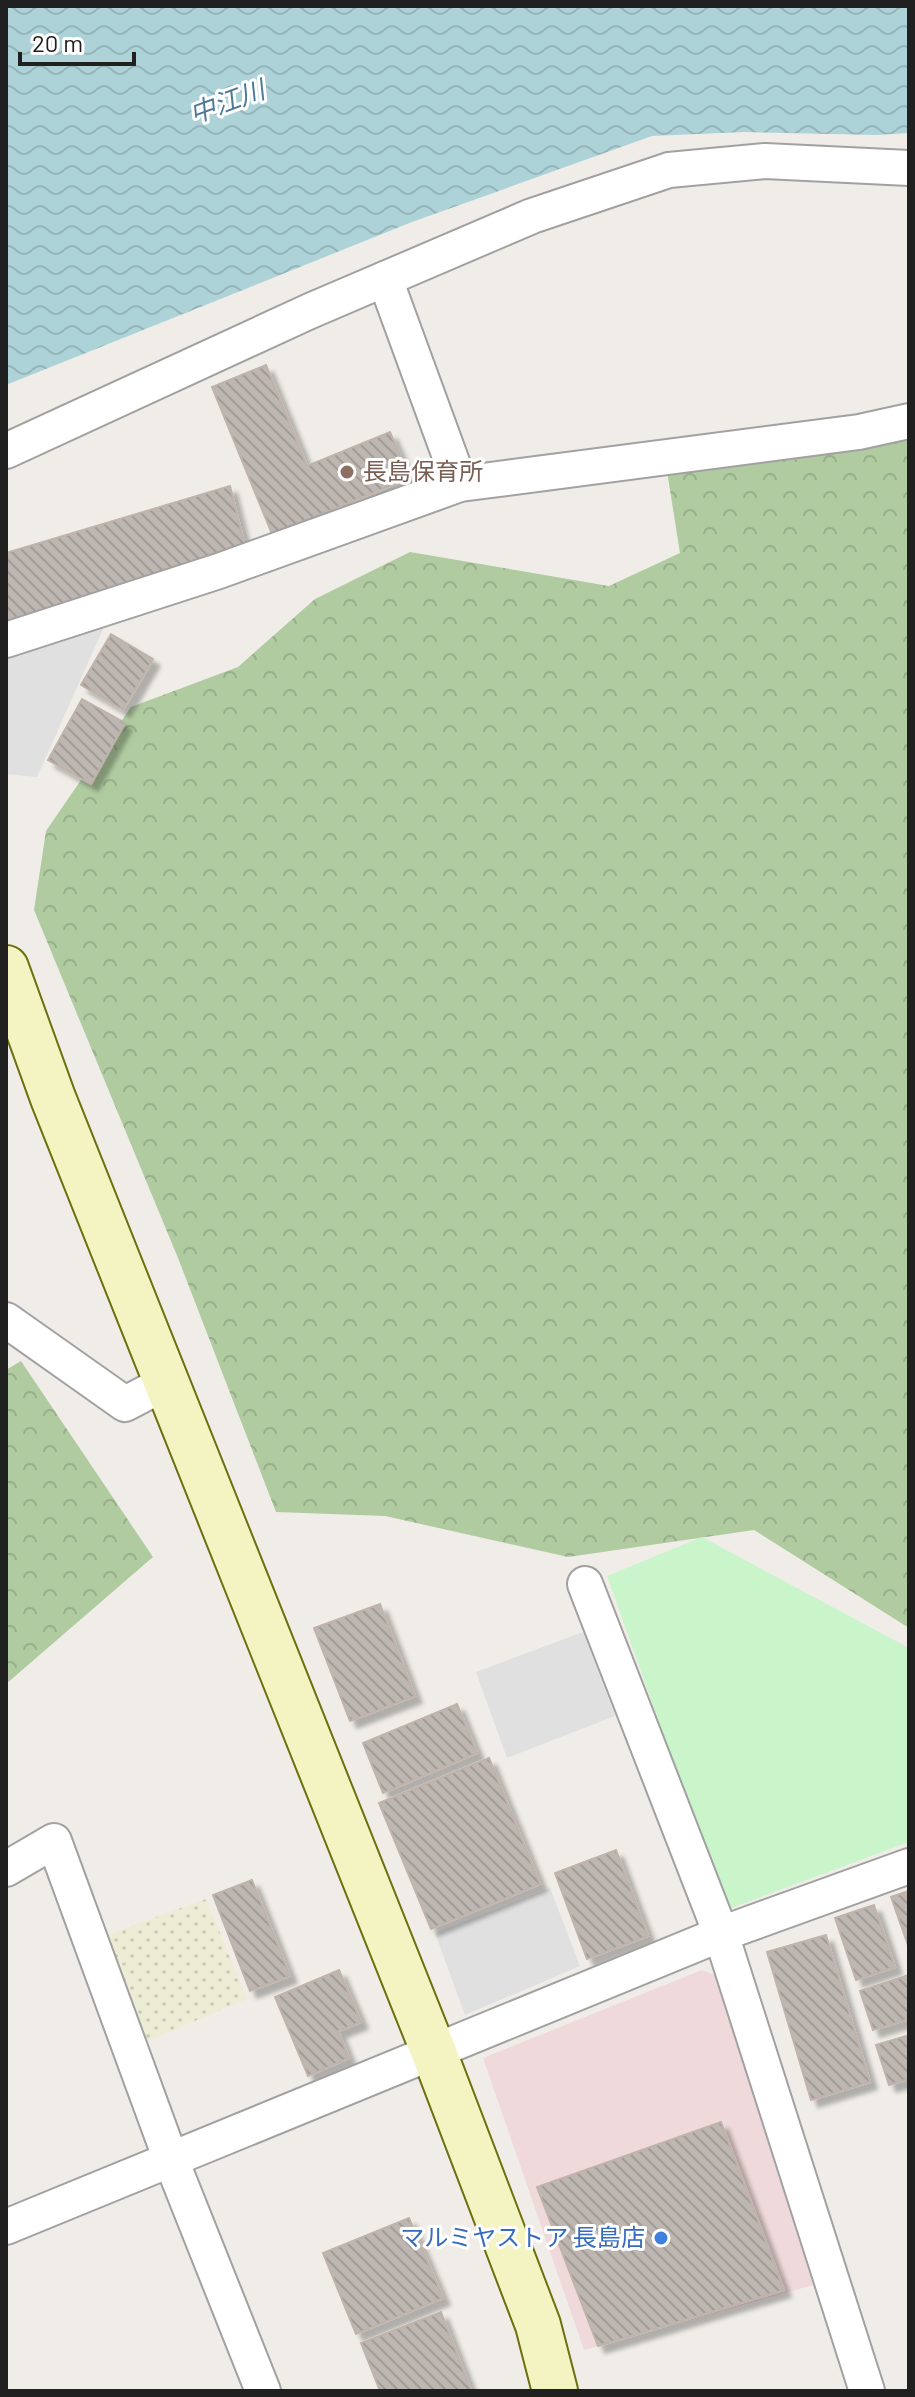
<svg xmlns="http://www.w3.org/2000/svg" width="915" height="2397" font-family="Barlow,'Noto Sans JP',sans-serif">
<defs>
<pattern id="farmland-dots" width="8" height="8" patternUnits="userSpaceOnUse" patternTransform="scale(2)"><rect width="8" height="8" fill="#ededd5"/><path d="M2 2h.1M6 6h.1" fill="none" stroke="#cbcbb7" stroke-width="1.8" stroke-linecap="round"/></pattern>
<pattern id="forest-crowns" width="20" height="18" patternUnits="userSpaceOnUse" patternTransform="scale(2)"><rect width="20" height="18" fill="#b0cba0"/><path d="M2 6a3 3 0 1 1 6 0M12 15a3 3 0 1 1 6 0" fill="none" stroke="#97ae8a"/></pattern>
<pattern id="water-waves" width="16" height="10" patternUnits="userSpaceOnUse" patternTransform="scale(2)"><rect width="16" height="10" fill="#add3d9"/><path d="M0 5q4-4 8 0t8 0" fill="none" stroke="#95b5ba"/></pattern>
<pattern id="building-back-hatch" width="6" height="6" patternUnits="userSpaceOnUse" patternTransform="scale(2)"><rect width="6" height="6" fill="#bdb6b1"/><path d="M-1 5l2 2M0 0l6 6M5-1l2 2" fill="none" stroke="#a29c98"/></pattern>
<filter id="shadow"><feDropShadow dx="7" dy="7" stdDeviation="2" flood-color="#0004"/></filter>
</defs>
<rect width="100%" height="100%" fill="#f0ede8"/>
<path fill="#efd9da" d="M 702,1970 L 715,1975 L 813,2285 L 584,2350 L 483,2058 Z"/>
<path fill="url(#farmland-dots)" d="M 206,1899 L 247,1999 L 138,2045 L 98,1938 Z"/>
<g fill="url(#forest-crowns)">
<path d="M 909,439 L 909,1628 L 754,1530 L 568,1557 L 385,1516 L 276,1512 L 178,1258 L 34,910 L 46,831 L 131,707 L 238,667 L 315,599 L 410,552 L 609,586 L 680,553 L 667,471 Z"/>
<path d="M 21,1361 L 153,1557 L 6,1684 L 6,1370 Z"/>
</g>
<path fill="#caf5ca" d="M 702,1537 L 909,1648 L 909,1842 L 726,1910 L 607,1576 Z"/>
<g fill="#e0e0e0">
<path d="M 107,620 L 37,777 L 6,774 L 6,652 Z"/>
<path d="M 583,1632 L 615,1716 L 507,1758 L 476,1672 Z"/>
<path d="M 550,1888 L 580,1966 L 465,2015 L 435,1933 Z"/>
</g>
<path fill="url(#water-waves)" d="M 6,6 L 909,6 L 909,133 L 876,135 L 744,132 L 652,136 L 412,222 L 6,385 Z"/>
<g fill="url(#building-back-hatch)" stroke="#c0b3ab" stroke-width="2" filter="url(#shadow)">
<path d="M 266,365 L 307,466 L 390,432 L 410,478 L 272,534 L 212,387 Z"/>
<path d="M 230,486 L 246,550 L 9,626 L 6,615 L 6,553 Z"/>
<path d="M 111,634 L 153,659 L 123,710 L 81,685 Z"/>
<path d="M 82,699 L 125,723 L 91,784 L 48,760 Z"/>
<path d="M 380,1604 L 415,1696 L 350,1721 L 314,1628 Z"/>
<path d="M 457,1704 L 477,1753 L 383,1793 L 363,1743 Z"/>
<path d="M 489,1758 L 540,1884 L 431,1929 L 379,1803 Z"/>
<path d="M 616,1850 L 648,1936 L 587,1959 L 555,1873 Z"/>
<path d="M 252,1880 L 290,1976 L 250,1991 L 213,1895 Z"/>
<path d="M 909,1891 L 909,1948 L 891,1897 Z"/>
<path d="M 874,1905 L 895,1967 L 856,1980 L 835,1918 Z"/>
<path d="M 826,1935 L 870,2082 L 811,2100 L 767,1952 Z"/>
<path d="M 339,1970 L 361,2022 L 338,2031 L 349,2058 L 308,2076 L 275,1997 Z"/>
<path d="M 909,1975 L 909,2019 L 873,2030 L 860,1991 Z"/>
<path d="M 909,2035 L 909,2079 L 889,2085 L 876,2045 Z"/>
<path d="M 721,2122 L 784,2290 L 598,2346 L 537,2187 Z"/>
<path d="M 409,2218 L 443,2298 L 356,2334 L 323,2253 Z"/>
<path d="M 441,2312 L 471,2390 L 380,2391 L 361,2343 Z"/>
</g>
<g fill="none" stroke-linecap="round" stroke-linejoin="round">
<g stroke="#a1a1a1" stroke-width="38">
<g id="street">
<path d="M 385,279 L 460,484"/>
<path d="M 6,451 L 310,311 L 532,216 L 669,170 L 765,161 L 909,168"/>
<path d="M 6,640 L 219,571 L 460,484 L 859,432 L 909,421"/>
<path d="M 6,1320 L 125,1404 L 167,1382"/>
<path d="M 585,1584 L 721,1934 L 867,2391"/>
<path d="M 6,1869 L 54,1841 L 171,2160 L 263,2391"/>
<path d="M 6,2227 L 721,1934 L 909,1866"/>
</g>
</g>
<g stroke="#6c700f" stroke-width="48">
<path id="secondary" d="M 6,968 L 53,1098 L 433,2050 L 538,2325 L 555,2391"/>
</g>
<use href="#street" stroke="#fff" stroke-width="34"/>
<use href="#secondary" stroke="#f4f3c2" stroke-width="44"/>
</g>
<circle fill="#8d6e63" stroke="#fff" stroke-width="3" cx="347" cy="472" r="8"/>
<circle fill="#3f7fe0" stroke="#fff" stroke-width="3" cx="661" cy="2238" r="8"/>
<g text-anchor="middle" stroke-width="6" stroke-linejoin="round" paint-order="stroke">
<g font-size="24" fill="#785e54" stroke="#fff" text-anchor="start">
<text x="363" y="480">長島保育所</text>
</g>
<g font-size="24" fill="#366cbe" stroke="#fff" text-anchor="end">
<text x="645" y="2246">マルミヤストア 長島店</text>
</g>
<g font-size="26" font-style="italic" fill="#4e7999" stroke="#fff">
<text transform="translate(227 102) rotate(-20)" y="9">中江川</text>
</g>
</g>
<rect width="915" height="2397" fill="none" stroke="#202020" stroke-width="16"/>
<path d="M20 52v12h114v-12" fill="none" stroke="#202020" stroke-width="4"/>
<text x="32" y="52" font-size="24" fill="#202020" stroke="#ffffff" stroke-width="6" paint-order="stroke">20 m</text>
</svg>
